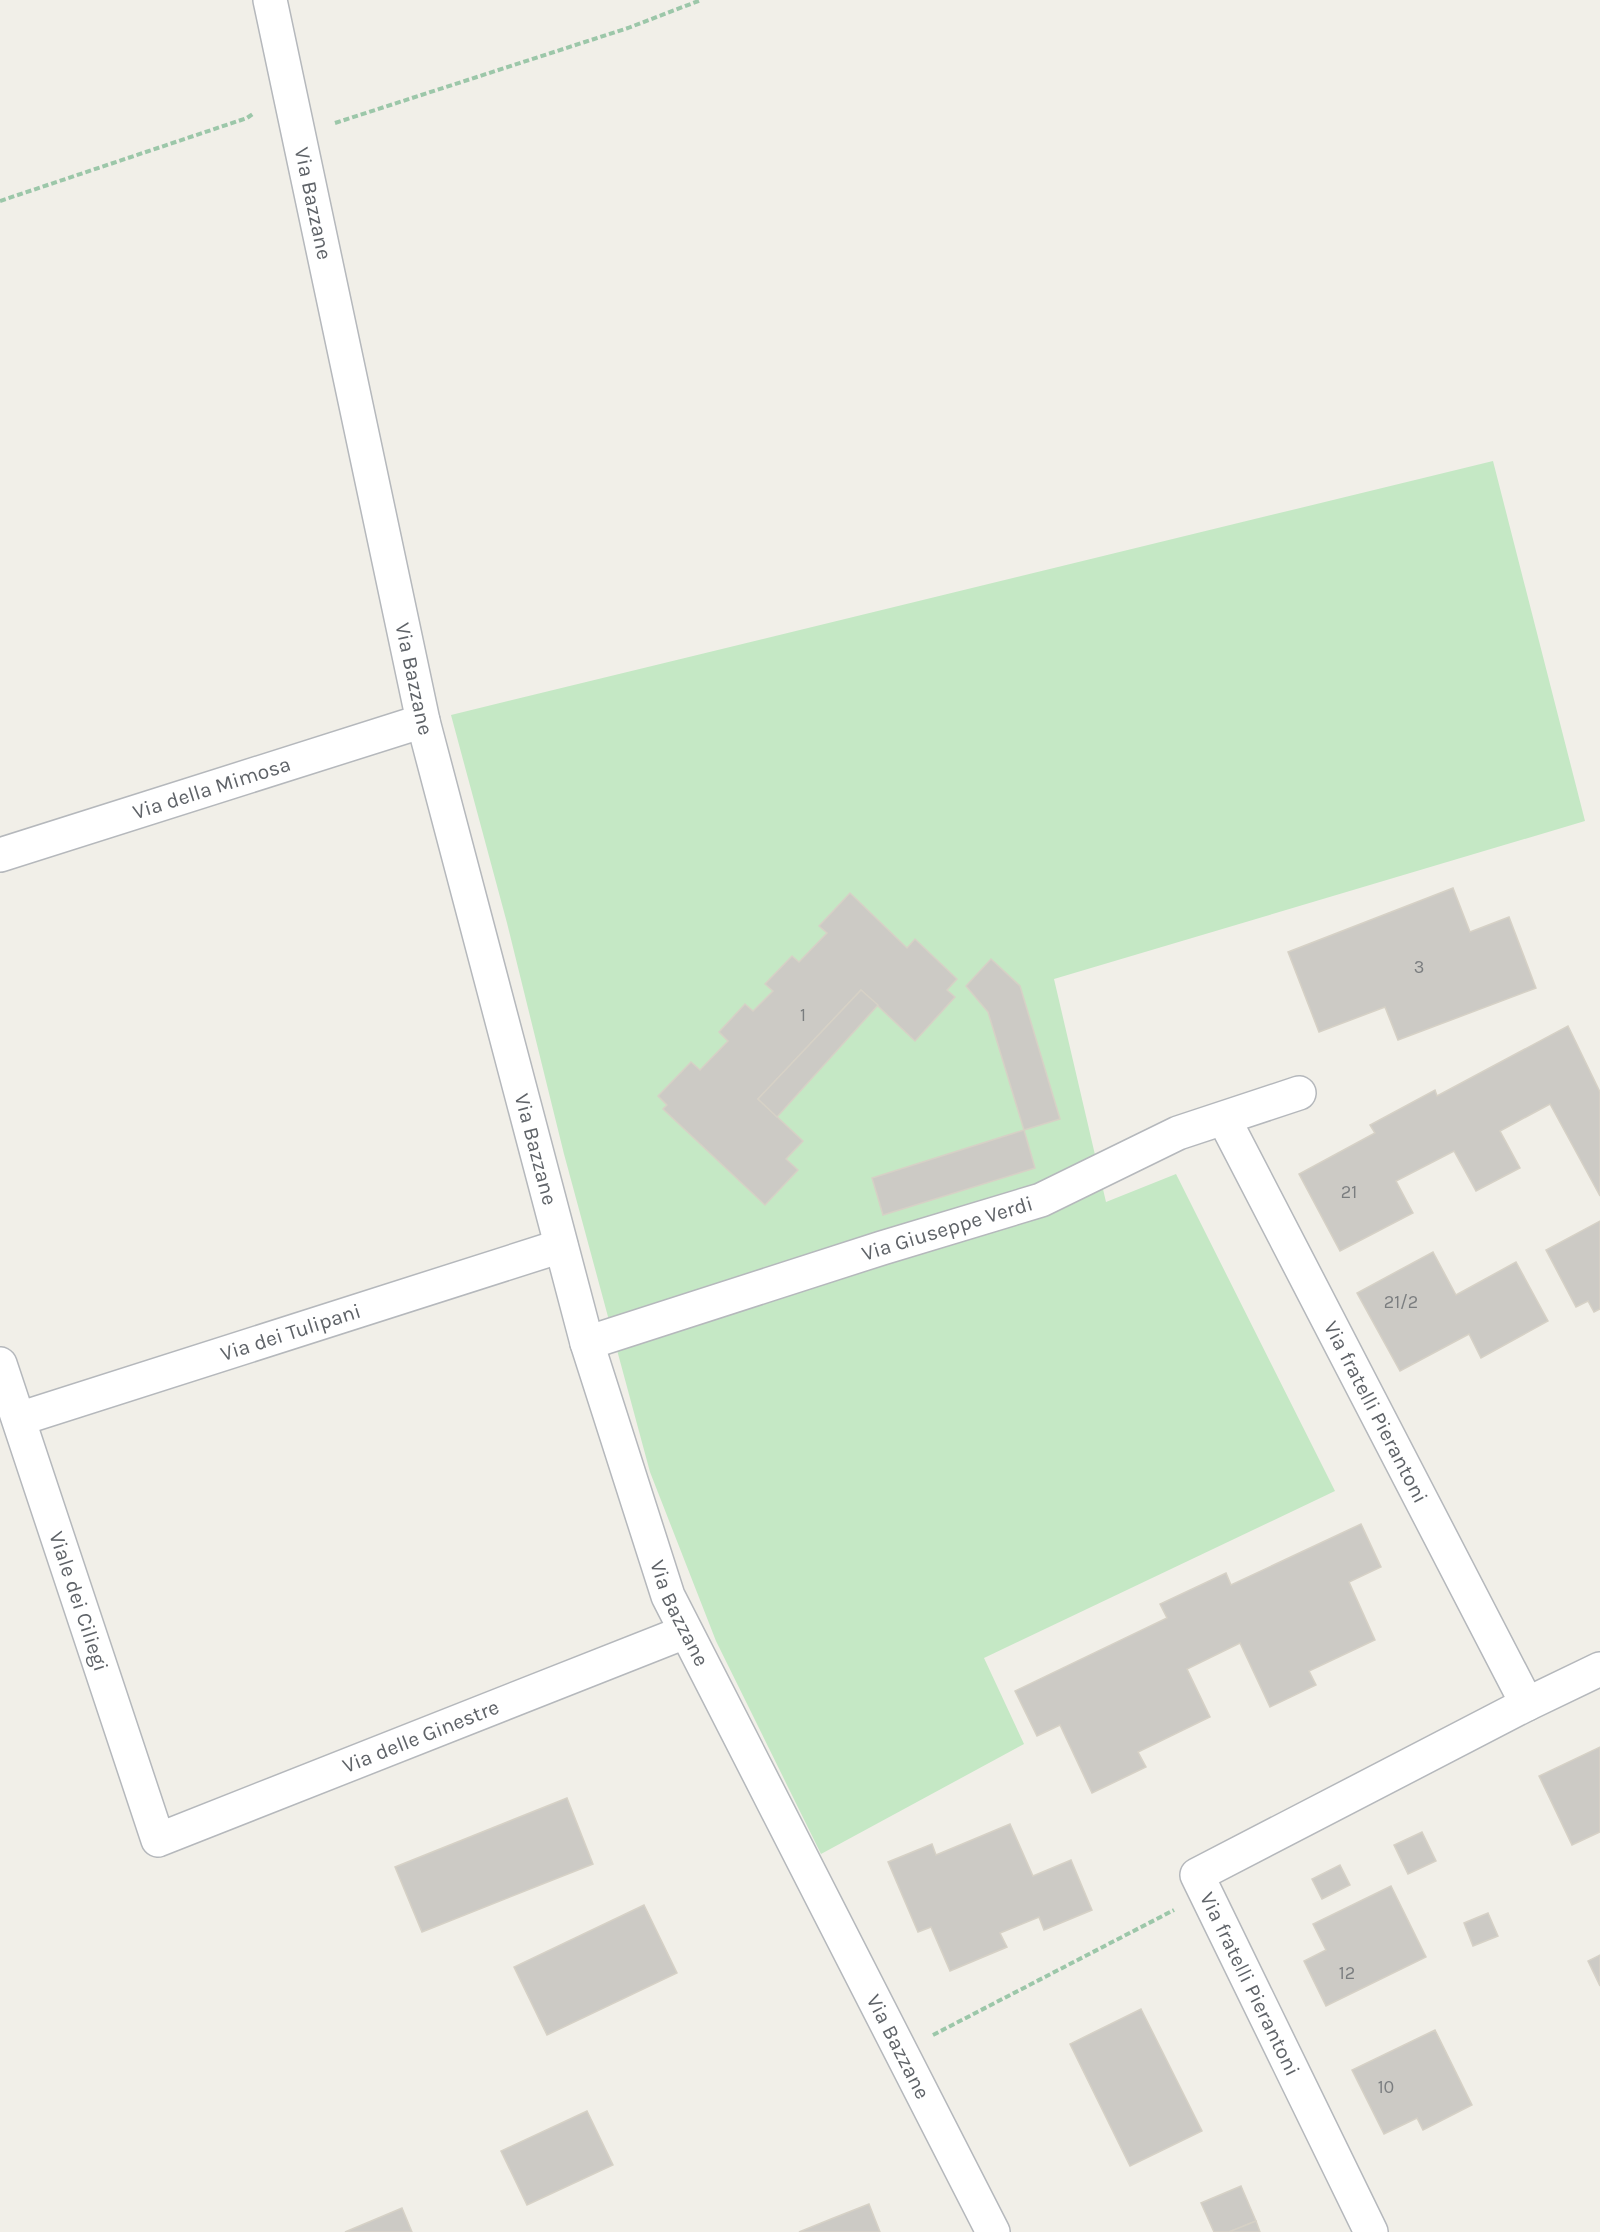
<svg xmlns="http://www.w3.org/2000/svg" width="1600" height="2232" font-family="Karla,sans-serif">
<rect width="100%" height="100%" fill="#f1efe8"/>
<path fill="#c5e8c5" d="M 1493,461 L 1585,821 L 1054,979 L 1106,1202 L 1176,1174 L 1335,1491 L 984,1658 L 1024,1744 L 821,1854 L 716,1641 L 650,1472 L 564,1154 L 507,923 L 451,715 Z"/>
<g fill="#cccac5" stroke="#d6d1c6" stroke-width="1.5">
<path d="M 1453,888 L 1470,932 L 1509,917 L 1536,988 L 1398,1040 L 1385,1007 L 1319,1032 L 1288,952 Z"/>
<path d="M 850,893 L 907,948 L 915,939 L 957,979 L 947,990 L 955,997 L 915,1041 L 861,990 L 758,1099 L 803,1141 L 786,1159 L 798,1170 L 765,1205 L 663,1109 L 667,1105 L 658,1096 L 691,1062 L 700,1070 L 728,1041 L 719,1032 L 745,1004 L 753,1011 L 773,991 L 765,984 L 792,956 L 799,962 L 827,933 L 819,926 Z"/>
<path d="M 991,959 L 1020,986 L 1060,1119 L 1024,1130 L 988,1012 L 966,986 Z"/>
<path d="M 861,990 L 878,1005 L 777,1117 L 758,1099 Z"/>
<path d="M 1568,1026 L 1600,1092 L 1600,1196 L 1550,1104 L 1500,1131 L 1520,1168 L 1476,1191 L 1454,1151 L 1396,1181 L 1413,1213 L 1340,1251 L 1299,1174 L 1375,1133 L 1370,1125 L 1435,1090 L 1437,1096 Z"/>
<path d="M 1024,1130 L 1035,1168 L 883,1215 L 872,1178 Z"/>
<path d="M 1600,1221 L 1600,1309 L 1594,1312 L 1588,1301 L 1576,1307 L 1546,1250 Z"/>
<path d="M 1433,1252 L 1456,1295 L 1516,1262 L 1548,1321 L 1481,1358 L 1469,1334 L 1400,1371 L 1357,1293 Z"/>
<path d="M 1361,1524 L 1381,1567 L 1349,1582 L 1375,1640 L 1309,1671 L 1316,1685 L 1270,1707 L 1240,1643 L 1187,1669 L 1210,1717 L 1138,1752 L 1146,1767 L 1092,1793 L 1060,1725 L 1037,1736 L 1015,1691 L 1167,1618 L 1160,1604 L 1226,1573 L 1231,1585 Z"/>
<path d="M 1600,1747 L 1600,1832 L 1572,1845 L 1539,1776 Z"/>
<path d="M 567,1798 L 593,1864 L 422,1932 L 395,1867 Z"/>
<path d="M 1010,1824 L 1033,1876 L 1071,1860 L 1092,1910 L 1044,1930 L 1039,1917 L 1000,1933 L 1007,1947 L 950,1971 L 931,1927 L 918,1932 L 888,1862 L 932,1844 L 936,1855 Z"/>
<path d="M 1422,1832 L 1436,1861 L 1408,1874 L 1394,1845 Z"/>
<path d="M 1340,1865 L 1350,1885 L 1322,1899 L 1312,1879 Z"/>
<path d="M 1391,1886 L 1426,1957 L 1326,2006 L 1304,1961 L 1326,1950 L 1313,1924 Z"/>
<path d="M 644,1905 L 677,1973 L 547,2035 L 514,1967 Z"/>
<path d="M 1488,1913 L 1498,1936 L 1473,1946 L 1464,1923 Z"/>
<path d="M 1600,1955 L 1600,1986 L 1588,1961 Z"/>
<path d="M 1141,2009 L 1202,2131 L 1130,2166 L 1070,2044 Z"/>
<path d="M 1435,2030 L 1472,2105 L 1423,2130 L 1417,2118 L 1384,2134 L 1352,2070 Z"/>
<path d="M 587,2111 L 613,2165 L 527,2205 L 501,2151 Z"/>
<path d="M 1241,2186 L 1256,2221 L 1229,2232 L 1214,2232 L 1201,2203 Z"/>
<path d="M 869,2204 L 880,2232 L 799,2232 L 831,2219 Z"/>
<path d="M 402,2208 L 412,2232 L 345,2232 Z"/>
<path d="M 1256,2221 L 1260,2232 L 1229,2232 Z"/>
</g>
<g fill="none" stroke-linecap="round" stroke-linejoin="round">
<g stroke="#b5b8bc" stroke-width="36">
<g id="minor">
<path id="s1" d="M 270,0 L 423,721 L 587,1343 L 668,1596 L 993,2232"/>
<path id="s2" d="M 0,855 L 423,721"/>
<path id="s3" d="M 1224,1119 L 1527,1704"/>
<path id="s4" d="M 587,1343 L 882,1248 L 1041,1200 L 1178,1133 L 1299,1093"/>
<path id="s5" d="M 0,1364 L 158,1840 L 685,1632"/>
<path id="s6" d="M 19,1419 L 561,1246"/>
<path d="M 1371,2232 L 1197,1875 L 1527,1704 L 1600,1669"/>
</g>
</g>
<g stroke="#9cc7a9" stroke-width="4" stroke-dasharray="6 3" stroke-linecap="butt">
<path d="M 335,123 L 628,28 L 701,0"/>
<path d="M 0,201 L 247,118 L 254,113"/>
<path d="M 933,2035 L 1174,1910"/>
</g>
<use href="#minor" stroke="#fff" stroke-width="33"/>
</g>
<g text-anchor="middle" stroke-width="4.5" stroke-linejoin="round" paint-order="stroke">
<g font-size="18" fill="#7a7d7f">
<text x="1419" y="973">3</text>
<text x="803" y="1021">1</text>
<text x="1349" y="1198">21</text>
<text x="1401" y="1308">21/2</text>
<text x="1347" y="1979">12</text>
<text x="1386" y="2093">10</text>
</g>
<g font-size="21" fill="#5f6368" stroke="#fff">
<text dy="7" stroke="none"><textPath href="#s1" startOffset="208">Via Bazzane</textPath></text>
<text dy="7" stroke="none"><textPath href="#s1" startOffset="694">Via Bazzane</textPath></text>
<text dy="7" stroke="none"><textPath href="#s2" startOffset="222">Via della Mimosa</textPath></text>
<text dy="7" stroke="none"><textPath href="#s1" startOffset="1180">Via Bazzane</textPath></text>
<text dy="7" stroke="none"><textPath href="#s4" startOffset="378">Via Giuseppe Verdi</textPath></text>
<text dy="7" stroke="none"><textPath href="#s6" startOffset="285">Via dei Tulipani</textPath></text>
<text dy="7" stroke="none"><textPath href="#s3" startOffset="330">Via fratelli Pierantoni</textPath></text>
<text dy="7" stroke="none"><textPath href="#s5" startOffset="250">Viale dei Ciliegi</textPath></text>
<text dy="7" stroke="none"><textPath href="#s1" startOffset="1666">Via Bazzane</textPath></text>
<text dy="7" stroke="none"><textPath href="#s5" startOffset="784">Via delle Ginestre</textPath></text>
<text transform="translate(1250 1984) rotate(64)" y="7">Via fratelli Pierantoni</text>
<text dy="7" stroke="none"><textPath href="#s1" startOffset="2152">Via Bazzane</textPath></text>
</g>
</g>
</svg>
